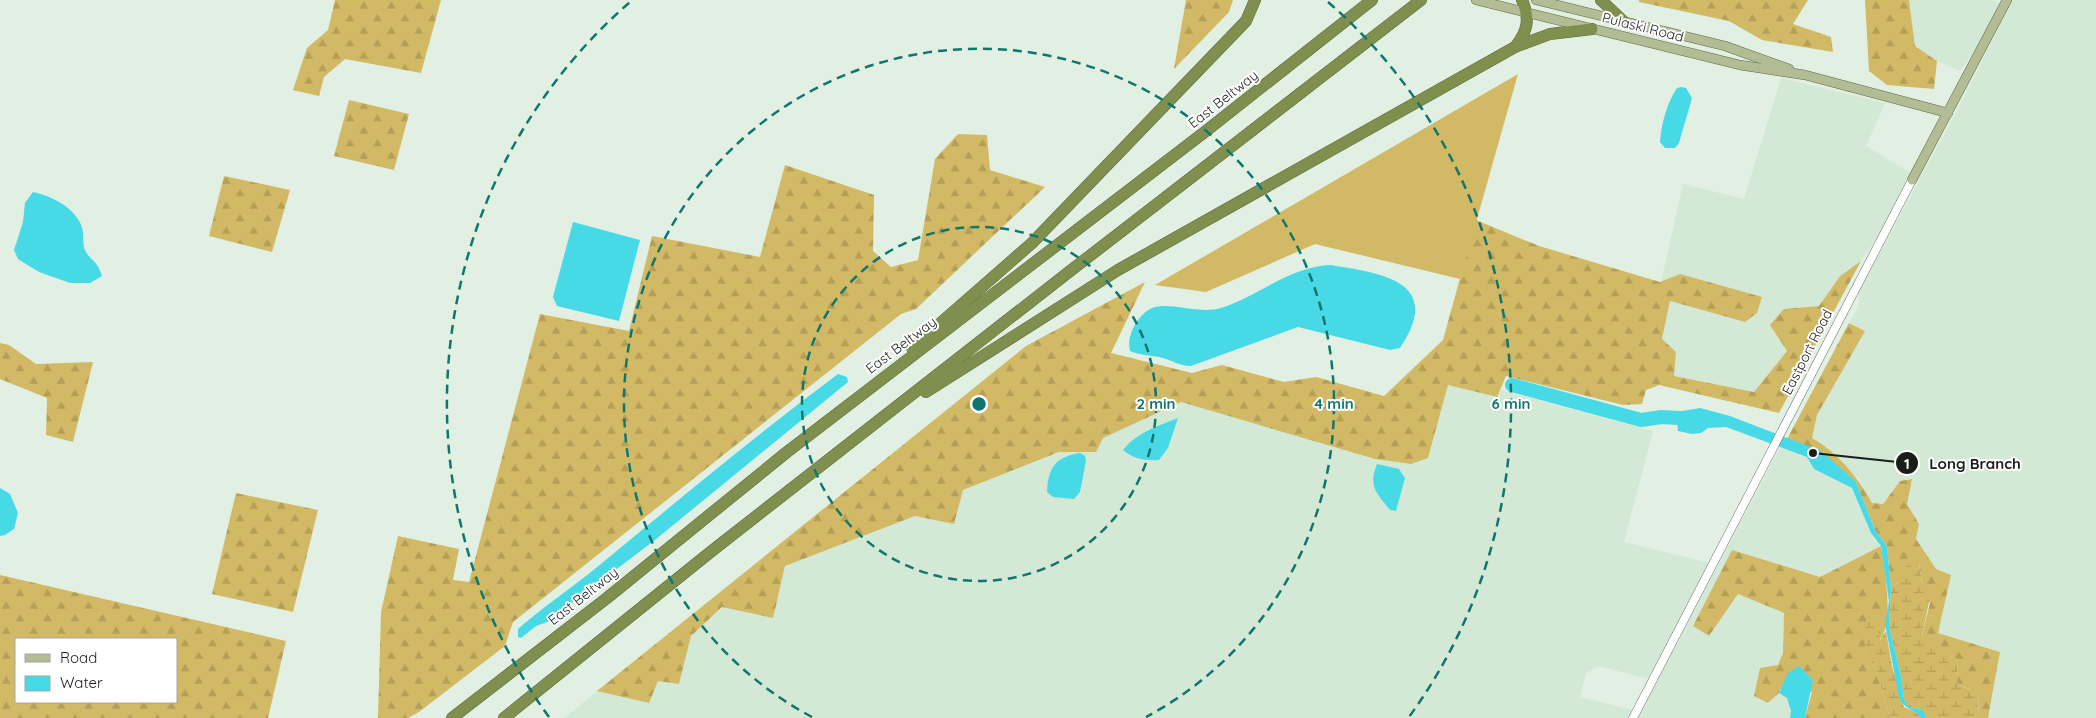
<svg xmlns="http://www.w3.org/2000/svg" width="2096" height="718" font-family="Quicksand,sans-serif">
<defs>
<pattern id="forest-firs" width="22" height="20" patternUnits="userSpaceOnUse" patternTransform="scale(1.25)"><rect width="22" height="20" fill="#d2b965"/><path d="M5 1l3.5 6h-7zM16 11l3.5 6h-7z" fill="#b49f57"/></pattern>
<pattern id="wetland-marsh" width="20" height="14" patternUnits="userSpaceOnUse" patternTransform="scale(1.25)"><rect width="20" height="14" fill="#d2b965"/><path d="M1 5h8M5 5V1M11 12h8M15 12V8" fill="none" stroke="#b49f57"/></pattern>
</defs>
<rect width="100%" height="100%" fill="#e1f0e3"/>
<g fill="#d3e9d6">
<path d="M 1909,0 L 1991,0 L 2001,3 L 1975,50 L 1960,71 L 1937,61 L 1915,46 Z"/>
<path d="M 2013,0 L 2096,0 L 2096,718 L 1988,718 L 2000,652 L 1938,633 L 1951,575 L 1936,569 L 1916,539 L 1919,524 L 1907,504 L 1900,481 L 1883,504 L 1872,503 L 1859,479 L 1812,438 L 1817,415 L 1864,331 L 1849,323 L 1859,305 L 1859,291 L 1960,105 Z"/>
<path d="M 1781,78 L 1885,103 L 1866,146 L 1911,173 L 1880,233 L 1861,261 L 1840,276 L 1819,306 L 1784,309 L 1787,351 L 1754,392 L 1674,376 L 1676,352 L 1662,340 L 1670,301 L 1745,322 L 1661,282 L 1683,184 L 1744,199 Z"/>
<path d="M 1448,384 L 1497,397 L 1500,390 L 1653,431 L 1624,542 L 1709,563 L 1648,679 L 1599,666 L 1586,673 L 1580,697 L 1632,710 L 1628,718 L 564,718 L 597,691 L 648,703 L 658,681 L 679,684 L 691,636 L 723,607 L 773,618 L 785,566 L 915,516 L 954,524 L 963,490 L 1059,452 L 1096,452 L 1102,438 L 1181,402 L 1375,459 L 1411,464 L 1428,457 Z"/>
<path d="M 1782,448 L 1807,457 L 1814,469 L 1852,488 L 1871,533 L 1881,546 L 1820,577 L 1732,551 L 1693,626 L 1709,636 L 1738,594 L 1784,613 L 1783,653 L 1768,703 L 1779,693 L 1787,698 L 1791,711 L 1790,718 L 1638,718 L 1778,451 Z"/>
</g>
<path fill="#d2b965" d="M 1518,74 L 1460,279 L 1315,244 L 1206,292 L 1155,285 Z"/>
<g fill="url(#forest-firs)" fill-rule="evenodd">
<path d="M 335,0 L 441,0 L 421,73 L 345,59 L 324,77 L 319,96 L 293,90 L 307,48 L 328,30 Z"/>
<path d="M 1186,0 L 1233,0 L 1229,12 L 1174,69 Z"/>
<path d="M 1639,0 L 1808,0 L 1793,24 L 1831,37 L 1833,52 L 1762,40 L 1729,21 L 1639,2 Z"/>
<path d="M 1865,0 L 1909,0 L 1915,46 L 1937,61 L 1934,89 L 1887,85 L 1869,71 Z"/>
<path d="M 349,100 L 409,114 L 394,170 L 334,156 Z"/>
<path d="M 958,134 L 987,135 L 990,170 L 1045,187 L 916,309 L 901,314 L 513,622 L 505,646 L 419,712 L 408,718 L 378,718 L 381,612 L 398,536 L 459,549 L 453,580 L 469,582 L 540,314 L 629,331 L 652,236 L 760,257 L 785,165 L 874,195 L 873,251 L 891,267 L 918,260 L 935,159 Z"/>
<path d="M 224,176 L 290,190 L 272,252 L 209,236 Z"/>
<path d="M 1476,220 L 1539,246 L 1660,282 L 1680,274 L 1762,297 L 1757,313 L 1745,322 L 1670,301 L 1662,339 L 1676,352 L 1674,376 L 1754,392 L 1787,351 L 1770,325 L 1784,309 L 1819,306 L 1840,276 L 1861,261 L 1779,413 L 1659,385 L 1646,390 L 1642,404 L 1623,405 L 1506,376 L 1497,397 L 1448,385 L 1428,458 L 1411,464 L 1375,459 L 1181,402 L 1103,438 L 1096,452 L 1059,452 L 963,490 L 954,524 L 915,516 L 785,566 L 773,618 L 722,607 L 691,636 L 679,684 L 658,681 L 649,703 L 597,691 L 1026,346 L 1145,282 L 1111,353 L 1192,373 L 1222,365 L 1284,382 L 1316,377 L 1384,396 L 1443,340 Z"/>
<path d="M 1849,323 L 1865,331 L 1817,415 L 1812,438 C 1838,453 1858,477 1872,503 L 1883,504 L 1900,481 L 1912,479 L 1907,504 L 1919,524 L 1916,539 L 1936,569 L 1951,575 L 1938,633 L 2000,652 L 1988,718 L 1979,718 L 1978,693 L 1957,684 L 1958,660 L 1924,642 L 1922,635 L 1930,603 L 1922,583 L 1919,563 L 1891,588 L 1887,546 L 1876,532 L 1856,482 L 1787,439 Z"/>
<path d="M 0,343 L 9,345 L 36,364 L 93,362 L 73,442 L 46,435 L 47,398 L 0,379 Z"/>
<path d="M 236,493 L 318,510 L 293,612 L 212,594 Z"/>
<path d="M 1881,546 C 1884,568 1895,623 1880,639 C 1876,644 1869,647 1864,650 L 1876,670 L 1890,718 L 1805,718 L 1812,692 L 1780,689 L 1779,693 L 1768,703 L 1754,696 L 1760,668 L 1778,665 L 1783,653 L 1784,613 L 1738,594 L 1709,636 L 1693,626 L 1732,550 L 1820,577 Z"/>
<path d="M 0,575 L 286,641 L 268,718 L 0,718 ZM 16,639 L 176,639 L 176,702 L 16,702 Z"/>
</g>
<g fill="url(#wetland-marsh)">
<path d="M 1914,561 L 1919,563 L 1922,583 L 1931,593 L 1922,635 L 1924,641 L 1958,660 L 1957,684 L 1978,693 L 1979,718 L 1926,718 L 1920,709 L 1909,707 L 1904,699 L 1901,676 L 1889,626 L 1891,588 L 1898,582 L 1899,572 Z"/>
<path d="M 1866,620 L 1877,620 L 1880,640 L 1886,631 L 1892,666 L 1904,707 L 1919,714 L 1921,718 L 1890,718 L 1876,670 L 1864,650 Z"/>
</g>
<g fill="#48d9e7">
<path d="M 1681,87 L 1686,88 L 1692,98 L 1679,143 L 1675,148 L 1665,148 L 1660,142 C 1661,125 1667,102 1677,88 Z"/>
<path d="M 33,192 C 51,196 75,207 82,227 C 84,234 82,243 85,250 C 90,261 97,259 102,276 L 90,283 L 70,283 L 39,272 L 18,259 L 14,250 L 23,222 L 25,203 Z"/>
<path d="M 573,222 L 640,240 L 619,321 L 557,306 L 553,297 Z"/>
<path d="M 1330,265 C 1381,273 1445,281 1400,348 L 1390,350 L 1298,327 L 1191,366 C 1180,366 1173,361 1163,358 C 1152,355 1141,356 1130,351 C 1126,337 1137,316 1150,309 C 1166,300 1200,315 1221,308 C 1259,296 1289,267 1330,265 Z"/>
<path d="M 838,374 L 847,377 L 848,382 L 655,540 L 547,622 L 536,626 L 521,638 L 518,637 L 518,629 C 543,607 570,589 596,568 C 676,502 755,436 838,374 Z"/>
<path d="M 1700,408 L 1730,416 L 1821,451 L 1856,482 L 1876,532 L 1887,546 L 1891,588 L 1889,626 L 1901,676 L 1904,699 L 1909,707 L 1923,710 L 1926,718 L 1921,718 C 1915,709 1904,710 1899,697 L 1885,624 L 1889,601 L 1881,546 L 1871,533 L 1852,488 L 1814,469 L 1807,457 L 1726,427 L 1708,428 L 1701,433 L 1692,434 L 1678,431 L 1676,412 Z"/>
<path d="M 1178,418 L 1168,448 L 1159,460 C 1144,461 1134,459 1123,450 C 1136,433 1158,426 1178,418 Z"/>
<path d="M 1080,453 L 1085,456 L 1086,461 L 1080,492 L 1074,499 L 1053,497 L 1047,492 C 1048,468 1055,457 1080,453 Z"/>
<path d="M 1377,464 L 1399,469 L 1405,478 L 1396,511 L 1390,510 C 1376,492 1368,487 1377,464 Z"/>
<path d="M 0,488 L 10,494 L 18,513 L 14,529 L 5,535 L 0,536 Z"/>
<path d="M 1799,666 L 1813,680 L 1805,718 L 1790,718 L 1791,711 L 1787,698 L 1779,693 L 1788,673 Z"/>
</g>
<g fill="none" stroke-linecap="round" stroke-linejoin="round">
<path stroke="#48d9e7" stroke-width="14" d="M 1512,385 L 1641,420 L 1662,417 L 1694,419"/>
<g stroke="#6a776b" stroke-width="9">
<path id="tertiary" d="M 1633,718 L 1912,180"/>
</g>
<g stroke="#5b683c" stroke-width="10">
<g id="primary">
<path d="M 1476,0 L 1740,65 L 1805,75 L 1948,113"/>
<path d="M 1536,0 L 1725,46 L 1789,69"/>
<path d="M 1912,180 L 2007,0"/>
</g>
</g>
<g stroke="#5b683c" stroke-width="12">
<g id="motorway">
<path d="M 1601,0 L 1624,22"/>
<path d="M 1516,46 C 1528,30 1530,19 1522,0"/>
<path d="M 912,348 L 1032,243 L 1246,21 L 1255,0"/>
<path d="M 926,392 L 1118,270 L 1515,47 L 1550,34 L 1592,29"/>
<path d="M 452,718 L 607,598 L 787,452 L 1206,131 L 1372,0"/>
<path d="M 504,718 L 713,550 L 1065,275 L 1421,0"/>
</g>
</g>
<use href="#tertiary" stroke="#fff" stroke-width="8"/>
<use href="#primary" stroke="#b2bc95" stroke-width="9"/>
<use href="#motorway" stroke="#7f904e" stroke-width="11"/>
</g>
<g fill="none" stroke="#0f766e" stroke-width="2.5" stroke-dasharray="9 6">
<circle cx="979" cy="404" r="177"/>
<path d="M812 717A355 355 0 1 1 1146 717"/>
<path d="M549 717A532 532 0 0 1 630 2M1328 2A532 532 0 0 1 1409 717"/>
</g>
<g text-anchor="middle" stroke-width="4" stroke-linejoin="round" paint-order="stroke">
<g font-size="14" fill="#191e1a" stroke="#fff">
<text transform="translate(1643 27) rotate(14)" y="5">Pulaski Road</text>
<text transform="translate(1223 99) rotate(-38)" y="5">East Beltway</text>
<text transform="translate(901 345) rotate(-37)" y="5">East Beltway</text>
<text transform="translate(1807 352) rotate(-63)" y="5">Eastport Road</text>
<text transform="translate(583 596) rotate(-38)" y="5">East Beltway</text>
</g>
</g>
<circle cx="979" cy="404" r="8" fill="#0f766e" stroke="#fff" stroke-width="2.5"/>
<g font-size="15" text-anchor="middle" font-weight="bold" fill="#0f766e" stroke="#fff" stroke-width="4" stroke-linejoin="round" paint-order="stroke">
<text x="1156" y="409">2 min</text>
<text x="1334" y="409">4 min</text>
<text x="1511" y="409">6 min</text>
</g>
<path fill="none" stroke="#191e1a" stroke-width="2" d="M1813 453L1907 463"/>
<g fill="#191e1a" stroke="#fff" stroke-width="2">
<circle cx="1813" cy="453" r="5"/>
<circle cx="1907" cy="463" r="12"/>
</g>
<g font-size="15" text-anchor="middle" font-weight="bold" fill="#fff">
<text x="1907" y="469">1</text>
</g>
<g font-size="15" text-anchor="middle" font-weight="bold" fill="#191e1a" stroke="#fff" stroke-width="4" stroke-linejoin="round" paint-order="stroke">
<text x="1975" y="469">Long Branch</text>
</g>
<rect x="15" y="638" width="162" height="65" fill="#ffffff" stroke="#a3a5a3"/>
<rect x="25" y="654" width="25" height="8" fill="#b2bc95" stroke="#a3a5a3"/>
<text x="60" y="663" font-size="15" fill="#191e1a">Road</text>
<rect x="25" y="676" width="25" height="15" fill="#48d9e7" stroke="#a3a5a3"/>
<text x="60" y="688" font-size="15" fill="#191e1a">Water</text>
</svg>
